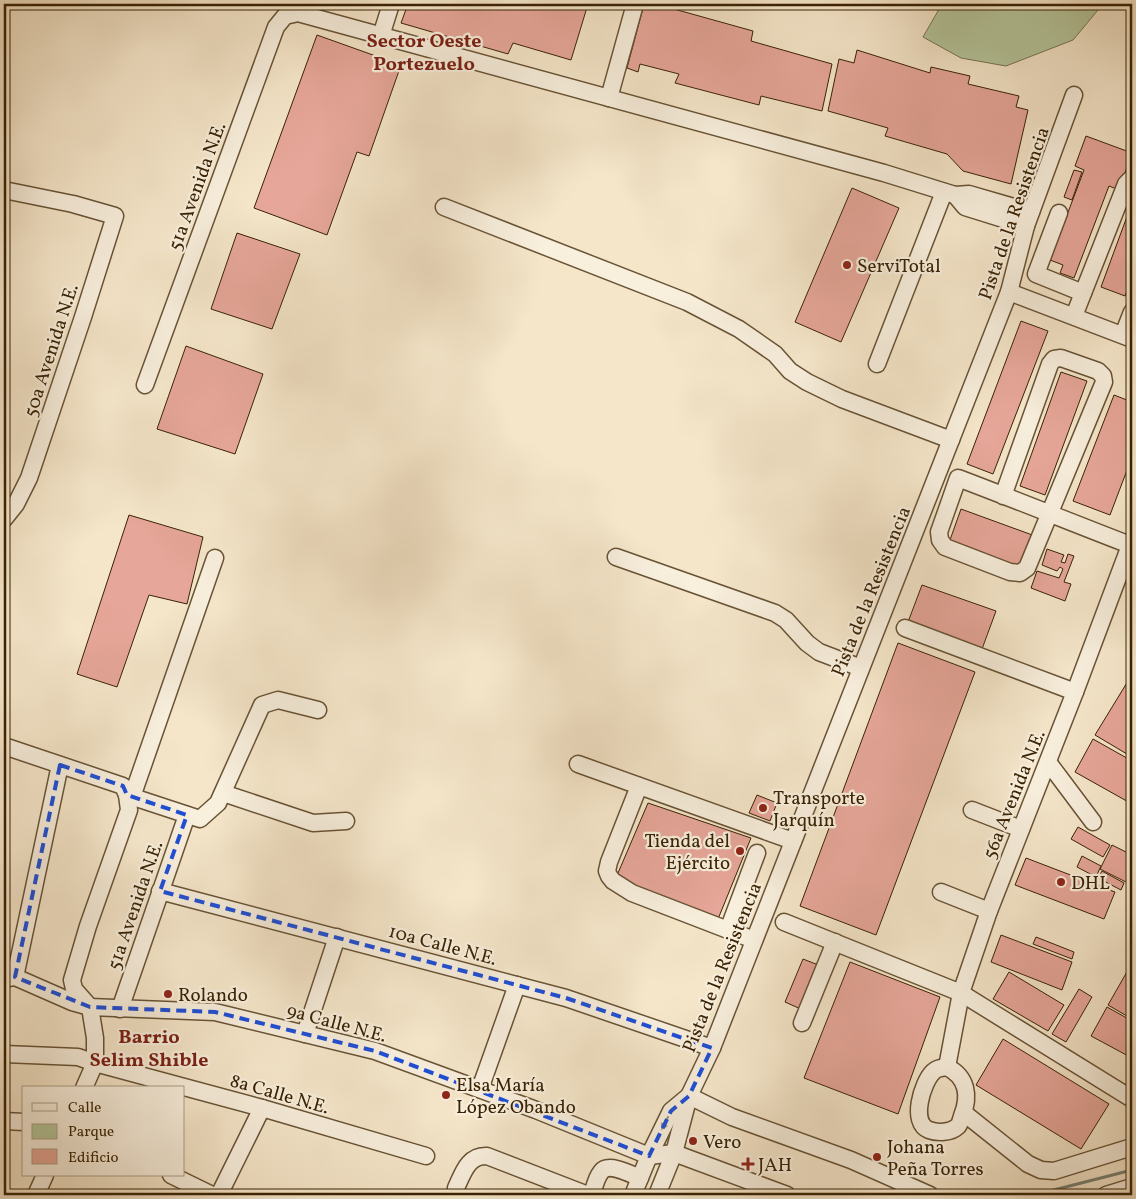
<svg xmlns="http://www.w3.org/2000/svg" width="1136" height="1199" font-family="Vollkorn,serif">
<rect width="100%" height="100%" fill="#f5e6ca"/>
<filter id="stains"><feTurbulence type="fractalNoise" baseFrequency=".004" numOctaves="4"/><feColorMatrix values="0 0 0 0 .2 0 0 0 0 .09 0 0 0 0 .02 0 0 0 .5 -.17"/></filter>
<radialGradient id="worn" r=".72"><stop offset=".6" stop-color="#630" stop-opacity="0"/><stop offset="1" stop-color="#630" stop-opacity=".3"/></radialGradient>
<path fill="#b5c69c" stroke="#777450" d="M 942,4 L 1103,4 L 1073,40 L 1006,66 L 961,58 L 923,37 Z"/>
<g fill="none" stroke-linecap="round" stroke-linejoin="round">
<path stroke="#768074" stroke-width="3" d="M 1039,1195 L 1046,1192 L 1132,1170"/>
</g>
<g fill="#e6a699" stroke="#392203">
<path d="M 408,4 L 588,4 L 571,60 L 513,43 L 508,54 L 401,23 Z"/>
<path d="M 644,4 L 656,4 L 753,31 L 751,41 L 832,64 L 822,111 L 761,96 L 759,105 L 675,83 L 679,74 L 640,64 L 638,72 L 627,68 Z"/>
<path d="M 317,35 L 401,65 L 369,156 L 357,152 L 327,235 L 254,208 Z"/>
<path d="M 857,50 L 930,73 L 931,67 L 970,76 L 968,84 L 1019,96 L 1016,107 L 1028,110 L 1011,184 L 963,171 L 947,154 L 885,136 L 888,128 L 828,111 L 839,59 L 854,63 Z"/>
<path d="M 1086,136 L 1132,153 L 1119,190 L 1109,186 L 1074,278 L 1060,273 L 1063,265 L 1050,260 L 1084,170 L 1075,166 Z"/>
<path d="M 1074,170 L 1082,172 L 1072,200 L 1064,197 Z"/>
<path d="M 852,188 L 899,208 L 841,342 L 795,322 Z"/>
<path d="M 1132,203 L 1132,277 L 1125,296 L 1101,287 Z"/>
<path d="M 237,233 L 300,254 L 272,329 L 211,309 Z"/>
<path d="M 1021,321 L 1048,331 L 993,474 L 967,464 Z"/>
<path d="M 186,346 L 263,374 L 235,454 L 157,429 Z"/>
<path d="M 1061,372 L 1087,381 L 1045,495 L 1020,486 Z"/>
<path d="M 1114,395 L 1132,402 L 1132,457 L 1110,515 L 1073,501 Z"/>
<path d="M 961,509 L 1035,536 L 1022,568 L 950,540 Z"/>
<path d="M 129,515 L 203,537 L 187,604 L 149,595 L 117,687 L 77,674 Z"/>
<path d="M 1047,549 L 1064,555 L 1061,562 L 1065,563 L 1068,554 L 1074,556 L 1064,582 L 1071,584 L 1065,601 L 1031,588 L 1037,571 L 1059,578 L 1063,569 L 1060,567 L 1057,571 L 1042,565 Z"/>
<path d="M 922,585 L 996,611 L 982,649 L 908,622 Z"/>
<path d="M 898,643 L 975,672 L 876,935 L 800,906 Z"/>
<path d="M 1128,681 L 1132,684 L 1132,757 L 1095,735 Z"/>
<path d="M 1093,739 L 1132,761 L 1132,804 L 1075,772 Z"/>
<path d="M 757,795 L 777,803 L 770,821 L 749,813 Z"/>
<path d="M 648,803 L 751,838 L 716,924 L 615,880 Z"/>
<path d="M 1078,827 L 1110,845 L 1103,857 L 1071,839 Z"/>
<path d="M 1112,845 L 1132,855 L 1132,885 L 1100,869 Z"/>
<path d="M 1082,856 L 1101,866 L 1096,877 L 1077,867 Z"/>
<path d="M 1026,858 L 1115,892 L 1104,919 L 1015,885 Z"/>
<path d="M 1102,871 L 1124,883 L 1121,890 L 1098,878 Z"/>
<path d="M 1001,935 L 1072,962 L 1062,990 L 991,962 Z"/>
<path d="M 1036,937 L 1074,952 L 1072,959 L 1033,944 Z"/>
<path d="M 803,959 L 821,966 L 803,1010 L 785,1002 Z"/>
<path d="M 850,962 L 940,997 L 898,1114 L 804,1078 Z"/>
<path d="M 1132,963 L 1132,1019 L 1108,1005 Z"/>
<path d="M 1009,972 L 1064,1005 L 1048,1031 L 993,999 Z"/>
<path d="M 1079,989 L 1092,997 L 1066,1042 L 1052,1034 Z"/>
<path d="M 1107,1007 L 1132,1021 L 1132,1058 L 1091,1036 Z"/>
<path d="M 1003,1039 L 1109,1104 L 1081,1149 L 976,1085 Z"/>
</g>
<g fill="none" stroke-linecap="round" stroke-linejoin="round">
<g stroke="#685335" stroke-width="19">
<g id="minor">
<path d="M 381,36 L 391,4"/>
<path d="M 609,98 L 635,4"/>
<path d="M 4,190 L 73,204 L 115,216 L 83,317 L 29,478 L 16,504 L 4,519"/>
<path d="M 955,195 L 965,207 L 1026,226"/>
<path d="M 444,207 L 687,302 L 739,329 L 775,354 L 790,371 L 807,382 L 842,399 L 951,440"/>
<path d="M 1059,213 L 1036,274 L 1083,293"/>
<path d="M 1009,292 L 1132,339"/>
<path d="M 1074,316 L 1126,184 L 1132,178"/>
<path d="M 1123,335 L 1132,312"/>
<path d="M 877,364 L 944,192"/>
<path d="M 145,385 L 276,27 L 285,16 L 298,13 L 884,173 L 955,195 L 969,194 L 1031,212"/>
<path d="M 1003,496 L 1050,364 L 1054,359 L 1061,358 L 1098,371 L 1103,376 L 1104,382 L 1027,568 L 1020,573 L 1010,572 L 945,547 L 940,540 L 939,532 L 958,478 C 1016,500 1073,523 1130,545"/>
<path d="M 616,557 L 775,613 L 786,620 L 807,643 L 819,652 L 861,668"/>
<path d="M 905,628 L 1075,692"/>
<path d="M 4,746 L 123,786 L 127,795 L 129,810 L 88,926 L 72,980 L 74,989 L 90,1007"/>
<path d="M 1048,762 L 1093,822"/>
<path d="M 578,764 L 793,841"/>
<path d="M 639,786 L 609,862 L 607,871 L 609,876 L 613,881 L 632,893 L 754,940"/>
<path d="M 223,793 L 313,823 L 346,821"/>
<path d="M 127,795 L 200,819 L 218,803 L 262,705 L 278,700 L 318,710"/>
<path d="M 132,797 L 215,558"/>
<path d="M 972,810 L 1021,829"/>
<path d="M 160,891 L 566,998 L 712,1048"/>
<path d="M 941,892 L 989,911"/>
<path d="M 784,922 L 961,993 L 1132,1099"/>
<path d="M 728,930 L 757,853"/>
<path d="M 15,977 L 60,765"/>
<path d="M 4,979 L 15,977 L 72,1002 L 90,1007 L 215,1012 L 375,1051 L 536,1110 L 649,1156 L 674,1153 L 787,1195"/>
<path d="M 120,1009 L 187,815"/>
<path d="M 802,1023 L 835,942"/>
<path d="M 305,1034 L 337,937"/>
<path d="M 4,1054 L 78,1057 L 95,1063 L 262,1108 L 426,1156"/>
<path d="M 947,1067 L 961,993 L 989,911 L 1075,692 L 1132,540"/>
<path d="M 947,1067 C 967,1077 970,1096 962,1116 C 961,1119 960,1124 958,1126 C 951,1133 937,1133 929,1130 C 910,1123 922,1083 933,1072 C 937,1068 941,1068 947,1067 Z"/>
<path d="M 84,1088 L 95,1063 L 95,1038 L 90,1007"/>
<path d="M 480,1089 L 517,985"/>
<path d="M 689,1096 L 732,1117 L 851,1160 L 930,1195"/>
<path d="M 964,1113 L 1028,1164 L 1041,1170 L 1054,1171 L 1132,1147"/>
<path d="M 4,1121 L 24,1122"/>
<path d="M 171,1175 L 212,1195"/>
<path d="M 456,1188 C 463,1173 468,1155 487,1156 L 588,1195"/>
<path d="M 36,1195 L 45,1175"/>
<path d="M 219,1195 L 262,1108"/>
<path d="M 592,1195 C 594,1188 596,1178 601,1172 C 608,1162 631,1174 640,1178"/>
<path d="M 633,1195 L 649,1156 L 671,1111 L 689,1096"/>
<path d="M 657,1195 L 674,1153 L 689,1096 L 712,1048 L 1009,292 L 1026,226 L 1074,95"/>
<path d="M 1106,1195 L 1132,1187"/>
</g>
</g>
<use href="#minor" stroke="#f8efdd" stroke-width="16"/>
</g>
<defs><path id="oneway-solid" d="M-6-.8H1V-3.2L6.5 0L1 3.2V.8H-6Z" transform="scale(1.25)"/></defs>
<use fill="#a2937b" href="#oneway-solid" transform="translate(665 1123) rotate(117)"/>
<path fill="none" stroke="#1d4ed8" stroke-width="4" stroke-dasharray="10 6" stroke-linejoin="round" d="M 60,765 L 123,786 L 127,795 L 187,815 L 160,891 L 566,998 L 712,1048 L 689,1096 L 671,1111 L 649,1156 L 375,1051 L 215,1012 L 90,1007 L 15,977 Z"/>
<g fill="#8f2418" stroke="#f8efdd" stroke-width="2">
<circle cx="847" cy="265" r="5"/>
<circle cx="763" cy="808" r="5"/>
<circle cx="740" cy="851" r="5"/>
<circle cx="1061" cy="882" r="5"/>
<circle cx="168" cy="994" r="5"/>
<circle cx="446" cy="1095" r="5"/>
<circle cx="693" cy="1141" r="5"/>
<circle cx="877" cy="1157" r="5"/>
<path d="M745.5 1156.5h5v5h5v5h-5v5h-5v-5h-5v-5h5z"/>
</g>
<g text-anchor="middle" stroke-width="4.5" stroke-linejoin="round" paint-order="stroke">
<g font-size="19" fill="#392203" stroke="#f8efdd">
<text transform="translate(196 186) rotate(-70)" y="7">51a Avenida N.E.</text>
<text transform="translate(1013 213) rotate(-71)" y="7">Pista de la Resistencia</text>
<text transform="translate(50 350) rotate(-72)" y="7">50a Avenida N.E.</text>
<text transform="translate(870 591) rotate(-68)" y="7">Pista de la Resistencia</text>
<text transform="translate(1013 794) rotate(-68)" y="7">56a Avenida N.E.</text>
<text transform="translate(134 905) rotate(-71)" y="7">51a Avenida N.E.</text>
<text transform="translate(443 944) rotate(15)" y="7">10a Calle N.E.</text>
<text transform="translate(721 967) rotate(-68)" y="7">Pista de la Resistencia</text>
<text transform="translate(337 1022) rotate(15)" y="7">9a Calle N.E.</text>
<text transform="translate(280 1093) rotate(16)" y="7">8a Calle N.E.</text>
</g>
<g font-size="19" fill="#392203" stroke="#f8efdd" text-anchor="start">
<text x="857" y="272">ServiTotal</text>
<text x="773" y="804">Transporte<tspan x="773" dy="22">Jarquín</tspan></text>
<text x="730" y="847" text-anchor="end">Tienda del<tspan x="730" dy="22">Ejército</tspan></text>
<text x="1071" y="889">DHL</text>
<text x="178" y="1001">Rolando</text>
<text x="456" y="1091">Elsa María<tspan x="456" dy="22">López Obando</tspan></text>
<text x="703" y="1148">Vero</text>
<text x="887" y="1153">Johana<tspan x="887" dy="22">Peña Torres</tspan></text>
<text x="758" y="1171">JAH</text>
</g>
<g font-size="20" font-weight="bold" fill="#7a1f14" stroke="#f8efdd">
<text x="424" y="47">Sector Oeste<tspan x="424" dy="23">Portezuelo</tspan></text>
<text x="149" y="1043">Barrio<tspan x="149" dy="23">Selim Shible</tspan></text>
</g>
</g>
<rect width="1136" height="1199" fill="none" stroke="#f5e6ca" stroke-width="20"/>
<rect x="5" y="5" width="1126" height="1189" fill="none" stroke="#392203" stroke-width="2.5"/>
<rect x="10" y="10" width="1116" height="1179" fill="none" stroke="#392203"/>
<rect x="22" y="1086" width="162" height="90" fill="#f8efdd" stroke="#ac9d86"/>
<rect x="32" y="1103" width="25" height="8" fill="#f8efdd" stroke="#ac9d86"/>
<text x="68" y="1112" font-size="15" fill="#392203">Calle</text>
<rect x="32" y="1124" width="25" height="15" fill="#b5c69c" stroke="#ac9d86"/>
<text x="68" y="1136" font-size="15" fill="#392203">Parque</text>
<rect x="32" y="1149" width="25" height="15" fill="#e6a699" stroke="#ac9d86"/>
<text x="68" y="1162" font-size="15" fill="#392203">Edificio</text>
<rect width="100%" height="100%" filter="url(#stains)"/>
<rect width="100%" height="100%" fill="url(#worn)"/>
</svg>
